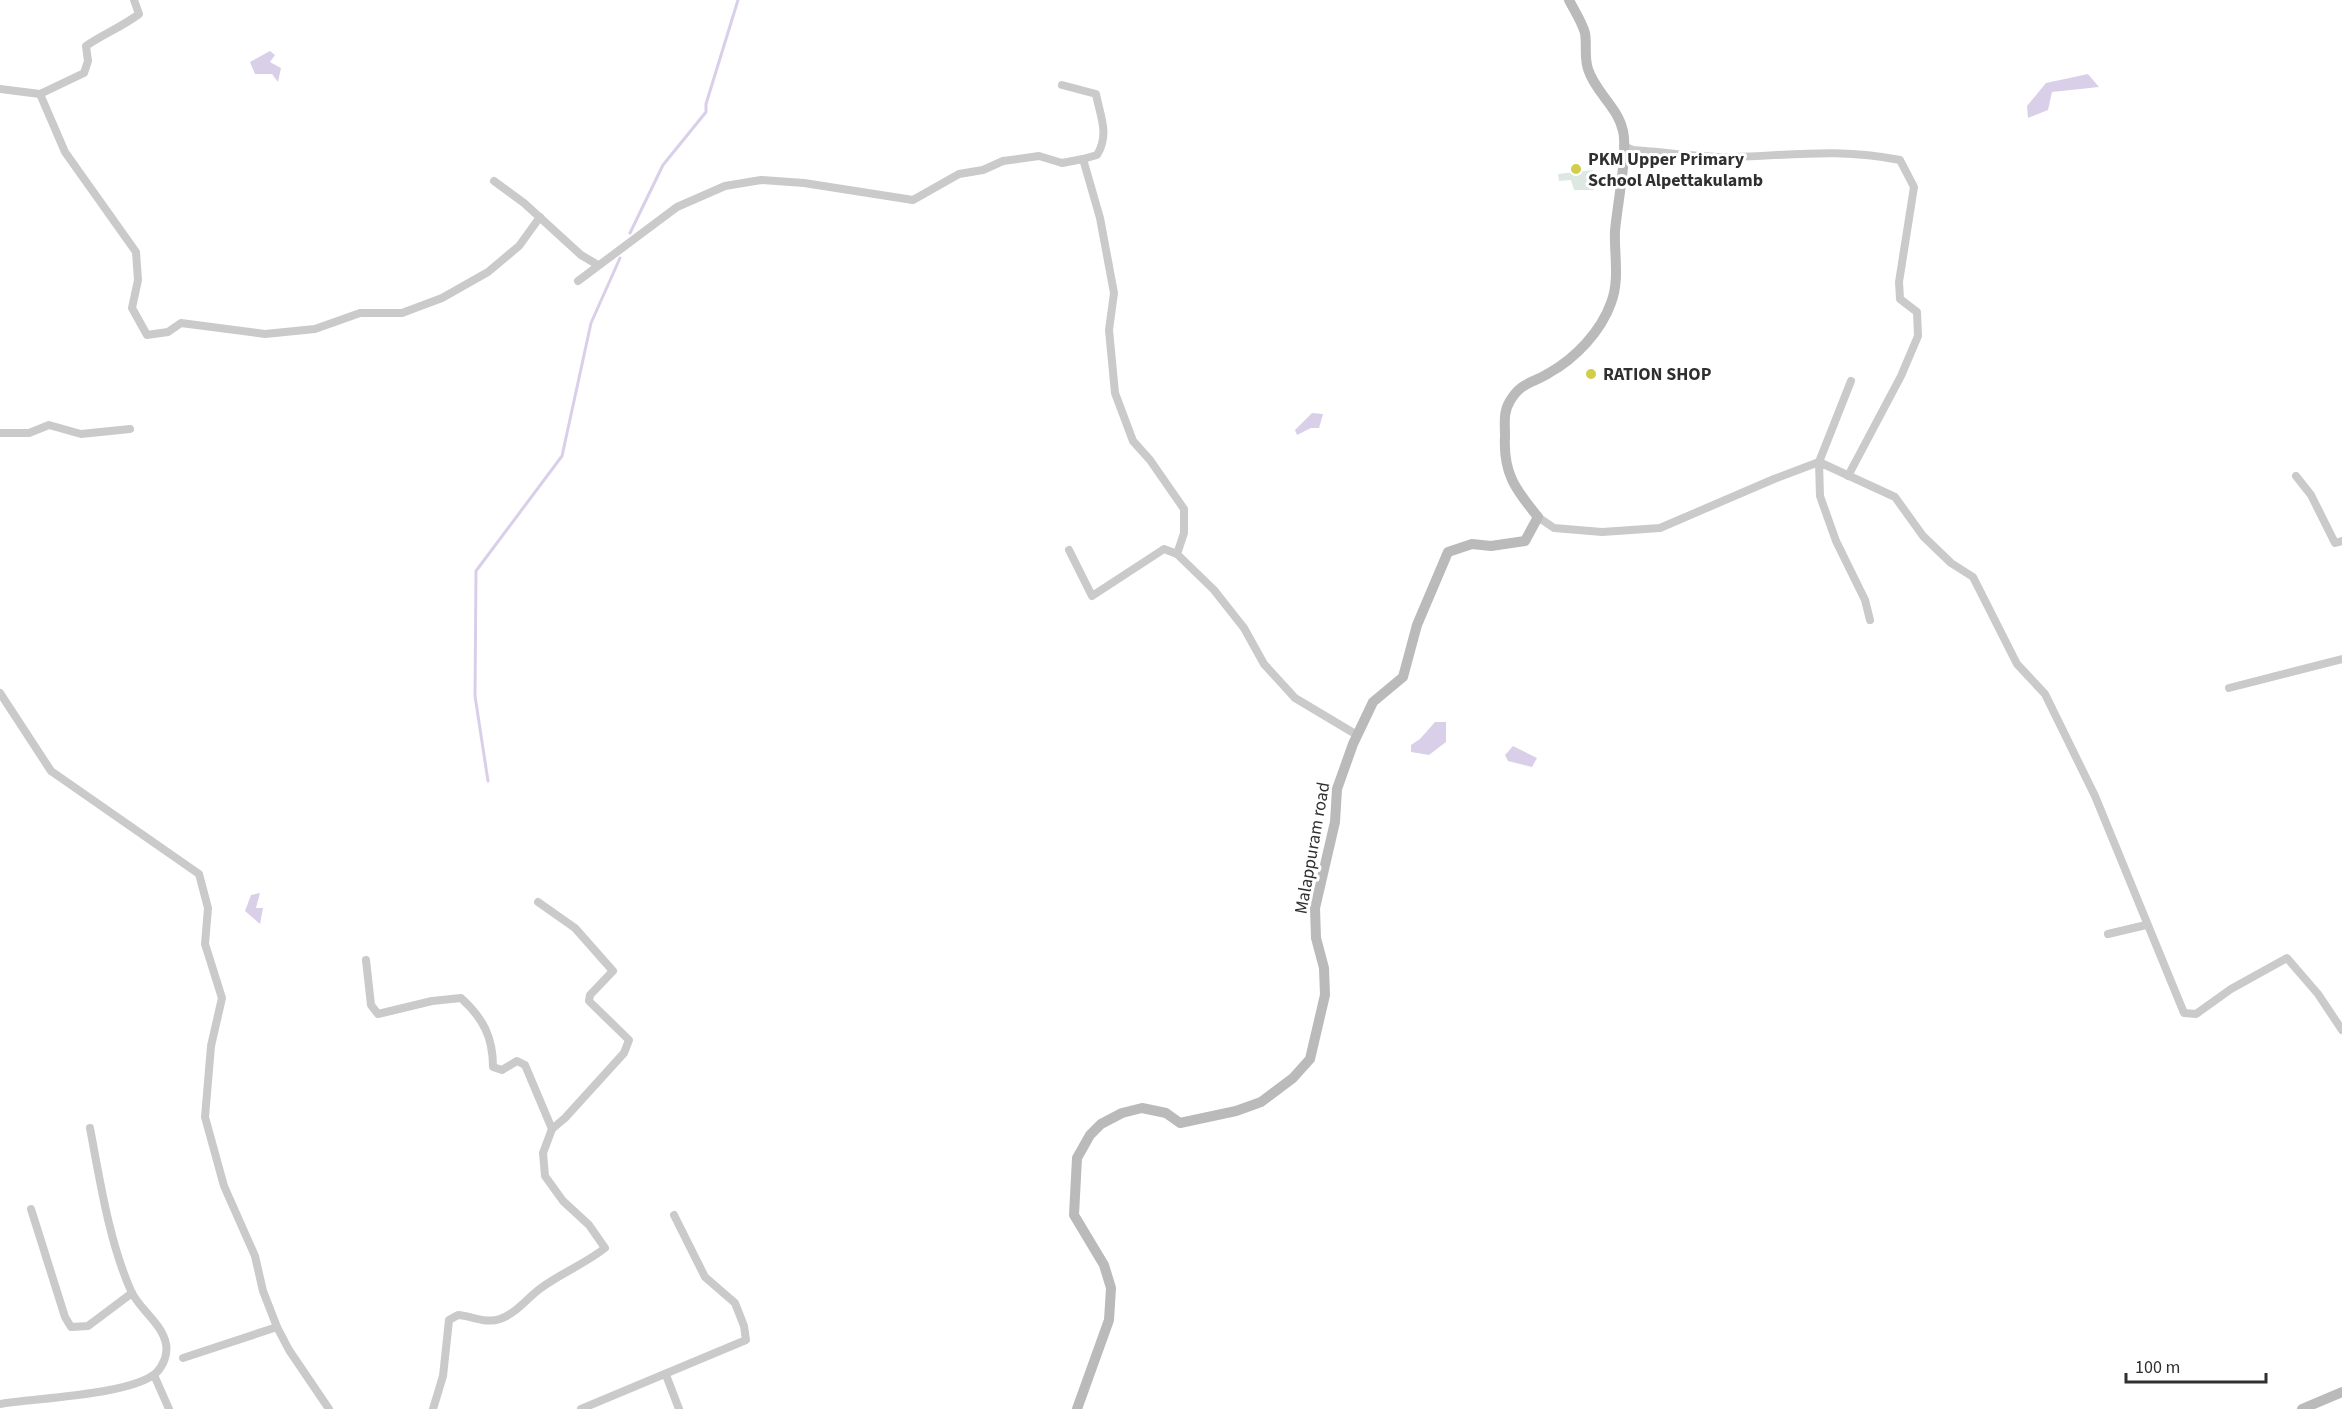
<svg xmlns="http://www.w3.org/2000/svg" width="2342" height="1409" font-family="'Source Sans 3',sans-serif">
<rect width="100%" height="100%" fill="#fff"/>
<path fill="#dde8e3" d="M 1593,170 L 1594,190 L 1574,190 L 1571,180 L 1559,181 L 1558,174 Z"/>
<g fill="#dacfe9">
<path d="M 270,51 L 275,55 L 270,62 L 281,68 L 278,82 L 272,74 L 255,74 L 250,62 Z"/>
<path d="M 2088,74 L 2099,87 L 2052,92 L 2048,110 L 2028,118 L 2027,106 L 2046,83 Z"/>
<path d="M 1312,413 L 1323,414 L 1319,428 L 1311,428 L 1297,435 L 1295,430 Z"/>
<path d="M 1435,722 L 1446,722 L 1446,742 L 1429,755 L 1411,752 L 1411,745 L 1420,739 Z"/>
<path d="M 1513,746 L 1537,758 L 1532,767 L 1508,761 L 1505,755 Z"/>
<path d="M 260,893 L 256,908 L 263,908 L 260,924 L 245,911 L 251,895 Z"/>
</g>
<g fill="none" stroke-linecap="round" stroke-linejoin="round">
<g stroke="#dacfe9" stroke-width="3">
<path d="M 630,233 L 663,165 L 706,112 L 706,104 L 738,0"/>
<path d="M 488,781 L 475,696 L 476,571 L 562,456 L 591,323 L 620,258"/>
</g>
<g stroke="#cacaca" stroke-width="8">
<path d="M 1062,85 L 1096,94 C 1100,116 1110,134 1097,155 L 1083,159"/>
<path d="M 0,89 L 40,94 L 84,73 L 88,61 L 86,46 C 103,34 122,27 139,14 L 134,0"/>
<path d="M 40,94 L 65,152 L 136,252 L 138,280 L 132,308 L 147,335 L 168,332 L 181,323 L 265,334 L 315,329 L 360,313 L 402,313 L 442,298 L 488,272 L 519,246 L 540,217"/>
<path d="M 1623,146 L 1633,150 C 1666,152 1701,158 1734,157 C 1795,155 1840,148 1900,160 L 1914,187 L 1899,282 L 1900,299 L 1917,312 L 1918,336 L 1901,376 L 1848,476"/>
<path d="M 494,181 L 524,203 L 581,255 L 598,265"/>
<path d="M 578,281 L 677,207 L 725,186 L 761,180 L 804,183 L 913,200 L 959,174 L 983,170 L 1003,161 L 1039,156 L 1062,163 L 1083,159 L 1100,218 L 1114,293 L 1109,330 L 1115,393 L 1133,441 L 1150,460 L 1184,509 L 1184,533 L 1177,554 L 1214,590 L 1244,628 L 1264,664 L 1295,698 L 1357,735"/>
<path d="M 0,433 L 29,433 L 49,425 L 81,434 L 130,429"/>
<path d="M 2296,476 L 2311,495 L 2335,543 L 2342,541"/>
<path d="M 1538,517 L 1554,528 L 1602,532 L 1660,528 L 1774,479 L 1819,462 L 1851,381"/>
<path d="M 1069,550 L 1092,596 L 1164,549 L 1177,554"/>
<path d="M 1870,620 L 1865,600 L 1836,541 L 1820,496 L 1819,462 L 1895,497 L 1923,536 L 1951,563 L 1973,577 L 2017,664 L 2045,694 L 2095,796 L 2184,1013 L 2196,1014 L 2231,989 L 2287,958 L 2318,994 L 2342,1030"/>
<path d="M 2229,688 L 2342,659"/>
<path d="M 0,693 L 51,771 L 199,874 L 208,908 L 205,944 L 222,998 L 211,1046 L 205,1117 L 224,1186 L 255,1256 L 263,1291 L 277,1327 L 183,1358"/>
<path d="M 2108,934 L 2146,925"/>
<path d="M 366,960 L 371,1005 L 378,1014 L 432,1001 L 461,998 C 483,1018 493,1037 493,1067 L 502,1070 L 517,1061 L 525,1065 L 552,1129"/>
<path d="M 31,1209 L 65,1317 L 71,1327 L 88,1326 L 132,1293"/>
<path d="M 277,1327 L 289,1350 L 329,1409"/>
<path d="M 154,1375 L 169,1409"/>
<path d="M 666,1375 L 679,1409"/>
<path d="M 0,1404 C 35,1398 131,1395 156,1373 C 163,1366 168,1355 166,1344 C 162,1323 139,1309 131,1291 C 109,1241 100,1181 90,1128"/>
<path d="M 433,1409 L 443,1376 L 449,1320 L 458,1315 C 472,1316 486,1324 500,1319 C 517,1313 527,1298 541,1288 C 561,1273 585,1264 605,1248 L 589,1225 L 563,1201 L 545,1176 L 543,1153 L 552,1129 L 565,1118 L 624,1053 L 629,1040 L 589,1001 L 590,995 L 613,971 L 575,928 L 538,902"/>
<path d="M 581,1409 L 746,1340 L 744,1326 L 735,1303 L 705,1277 L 674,1215"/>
</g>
<g stroke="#bababa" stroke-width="10">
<path d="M 1077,1409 L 1109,1320 L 1111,1288 L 1104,1265 L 1074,1215 L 1077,1158 L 1090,1135 L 1101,1124 L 1122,1113 L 1142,1108 L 1166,1113 L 1180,1123 L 1236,1111 L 1261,1102 L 1293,1078 L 1310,1059 L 1325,995 L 1324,968 L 1316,938 L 1315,908 L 1335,822 L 1337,789 L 1353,744 L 1373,702 L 1403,677 L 1417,625 L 1448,552 L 1472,544 L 1491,546 L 1525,541 L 1538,517 C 1515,489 1503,473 1505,436 C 1505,424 1503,412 1510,401 C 1521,382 1533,383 1549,373 C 1576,358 1601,331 1611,303 C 1620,280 1614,254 1615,231 C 1617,206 1628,153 1623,131 C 1618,107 1595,92 1588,69 C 1584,57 1587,44 1585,33 C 1582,22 1574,10 1569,0"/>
<path d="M 2302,1409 L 2342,1392"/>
</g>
</g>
<g fill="#d1ce49" stroke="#fff" stroke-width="2">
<circle cx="1576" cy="169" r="6"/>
<circle cx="1591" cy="374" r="6"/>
</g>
<g text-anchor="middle" stroke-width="6" stroke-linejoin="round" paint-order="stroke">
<g font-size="18" font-weight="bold" fill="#303030" stroke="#fff" text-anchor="start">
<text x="1588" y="165">PKM Upper Primary<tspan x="1588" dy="21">School Alpettakulamb</tspan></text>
<text x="1603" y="380">RATION SHOP</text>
</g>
<g font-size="18" fill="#303030" stroke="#fff">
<text transform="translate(1312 848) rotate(-80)" y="6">Malappuram road</text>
</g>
</g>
<path d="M2126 1373v9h140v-9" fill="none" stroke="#303030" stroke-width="3"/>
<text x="2135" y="1373" font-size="18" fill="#303030" stroke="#ffffff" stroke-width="4.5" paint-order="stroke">100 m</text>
</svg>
